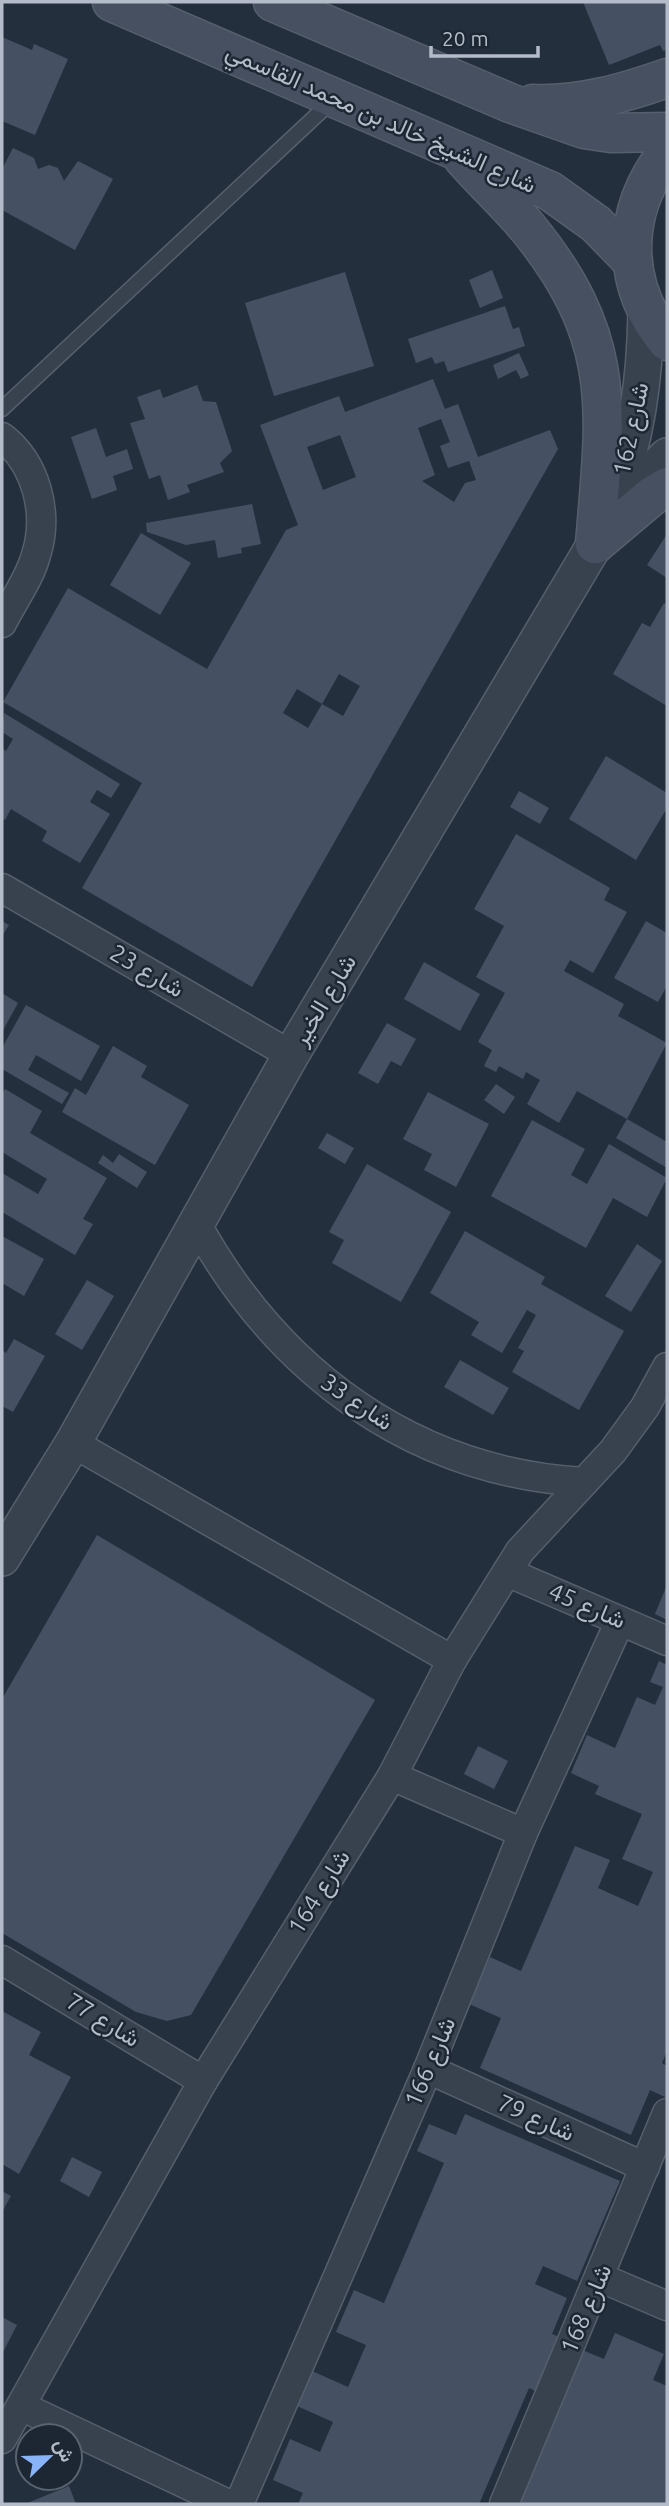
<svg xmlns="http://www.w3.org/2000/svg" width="669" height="2506" font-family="Ubuntu,Vazirmatn,sans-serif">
<rect width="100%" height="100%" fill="#242f3e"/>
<g fill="#455162" fill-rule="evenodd">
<path d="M 583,2 L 667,2 L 667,50 L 663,51 L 660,45 L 609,65 Z"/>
<path d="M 2,37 L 32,50 L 34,44 L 68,59 L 35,135 L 2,121 Z"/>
<path d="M 13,148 L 34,158 L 38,169 L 49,165 L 58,168 L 64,181 L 78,161 L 113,179 L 75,250 L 2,210 L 2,169 Z"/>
<path d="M 492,270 L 503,298 L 480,308 L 469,280 Z"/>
<path d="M 345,272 L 374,366 L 274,396 L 245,303 Z"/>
<path d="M 505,306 L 513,329 L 519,327 L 525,346 L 448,372 L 444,361 L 435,364 L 432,357 L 416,363 L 408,339 Z"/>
<path d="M 519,353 L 529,375 L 521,379 L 516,370 L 498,379 L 493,365 Z"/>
<path d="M 433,379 L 445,409 L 458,404 L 478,457 L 550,430 L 558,449 L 252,987 L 82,888 L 142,783 L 3,702 L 68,588 L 207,669 L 286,530 L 298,525 L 260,425 L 339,396 L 345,412 ZM 441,419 L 450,442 L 440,446 L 448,468 L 469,461 L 476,480 L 465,483 L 454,502 L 422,481 L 435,475 L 418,428 ZM 340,435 L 356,477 L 323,490 L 307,447 ZM 339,674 L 360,686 L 343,716 L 322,704 ZM 297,689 L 322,704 L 308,728 L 283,713 Z"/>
<path d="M 197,385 L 203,401 L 216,402 L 232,451 L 220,463 L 224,472 L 187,485 L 190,492 L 168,500 L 160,475 L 149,479 L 130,423 L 145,419 L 137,397 L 160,389 L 163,398 Z"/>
<path d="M 96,428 L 106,457 L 127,449 L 133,469 L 113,476 L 117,490 L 92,499 L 71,437 Z"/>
<path d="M 252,504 L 261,544 L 241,548 L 242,553 L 218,558 L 215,540 L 186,545 L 147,532 L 146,523 Z"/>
<path d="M 141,533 L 191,563 L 160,615 L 110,585 Z"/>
<path d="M 667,534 L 667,578 L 647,565 Z"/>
<path d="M 664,603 L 667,605 L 667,706 L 613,674 L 642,623 L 650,627 Z"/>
<path d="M 4,713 L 120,784 L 111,798 L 97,790 L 90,802 L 110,814 L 80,863 L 42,841 L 47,831 L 11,809 L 5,820 L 2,818 L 2,748 L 6,751 L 13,739 L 2,732 Z"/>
<path d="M 606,756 L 667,793 L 667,808 L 636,860 L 569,819 Z"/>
<path d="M 519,791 L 549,808 L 540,824 L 510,807 Z"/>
<path d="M 516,834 L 610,888 L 604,900 L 627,912 L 593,973 L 570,960 L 564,971 L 624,1004 L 618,1016 L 667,1043 L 627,1119 L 577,1091 L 559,1123 L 527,1104 L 540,1080 L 526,1072 L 523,1079 L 499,1066 L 496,1072 L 484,1066 L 492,1050 L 478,1042 L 505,993 L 476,977 L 504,926 L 474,909 Z"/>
<path d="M 2,921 L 9,925 L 2,936 Z"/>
<path d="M 646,921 L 667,933 L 667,986 L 658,1002 L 614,978 Z"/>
<path d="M 424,962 L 480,994 L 460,1031 L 404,999 Z"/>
<path d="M 2,993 L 18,1003 L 2,1032 Z"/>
<path d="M 26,1005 L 100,1046 L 81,1081 L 36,1055 L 28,1070 L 69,1093 L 62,1104 L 2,1069 L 2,1048 Z"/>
<path d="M 387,1023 L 416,1039 L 401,1066 L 391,1061 L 378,1084 L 358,1073 Z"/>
<path d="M 113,1046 L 147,1066 L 141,1077 L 189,1105 L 155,1165 L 62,1112 L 75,1088 L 86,1095 Z"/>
<path d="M 496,1084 L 515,1097 L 504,1114 L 484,1100 Z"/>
<path d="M 5,1089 L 42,1111 L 30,1133 L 107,1178 L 83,1219 L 93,1224 L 75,1255 L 2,1212 L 2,1173 L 38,1194 L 47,1179 L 2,1152 L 2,1094 Z"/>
<path d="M 428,1092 L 489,1124 L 456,1187 L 424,1170 L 432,1154 L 403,1139 Z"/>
<path d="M 627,1119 L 667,1142 L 667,1168 L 616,1138 Z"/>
<path d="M 532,1120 L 585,1149 L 571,1175 L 587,1184 L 609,1144 L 667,1178 L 647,1217 L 613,1198 L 586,1248 L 491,1196 Z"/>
<path d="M 327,1133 L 354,1148 L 345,1164 L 318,1148 Z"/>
<path d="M 119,1154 L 147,1172 L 137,1188 L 98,1163 L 103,1155 L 113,1163 Z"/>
<path d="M 367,1164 L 451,1212 L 401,1302 L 332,1263 L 344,1240 L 329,1232 Z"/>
<path d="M 465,1231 L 545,1277 L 541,1284 L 624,1331 L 579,1410 L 512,1372 L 524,1351 L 518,1348 L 536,1315 L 527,1310 L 502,1353 L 471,1335 L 479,1322 L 430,1293 Z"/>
<path d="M 2,1236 L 44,1259 L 24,1296 L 2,1283 Z"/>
<path d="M 637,1244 L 662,1261 L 631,1312 L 605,1296 Z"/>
<path d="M 87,1280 L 114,1296 L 82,1350 L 55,1334 Z"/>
<path d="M 14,1339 L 45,1356 L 13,1412 L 2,1406 L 2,1350 L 6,1353 Z"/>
<path d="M 460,1360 L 509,1388 L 493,1415 L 444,1387 Z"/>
<path d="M 97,1535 L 375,1700 L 191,2015 L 167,2021 L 136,2012 L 2,1933 L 2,1699 Z"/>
<path d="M 667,1585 L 667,1620 L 655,1614 Z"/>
<path d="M 659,1661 L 667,1665 L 667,2051 L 662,2063 L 667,2066 L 667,2098 L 650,2090 L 631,2135 L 480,2068 L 501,2018 L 469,2004 L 490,1957 L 521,1971 L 575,1846 L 610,1860 L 598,1888 L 638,1906 L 653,1872 L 622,1859 L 642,1814 L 595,1794 L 599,1786 L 571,1773 L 587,1735 L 615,1748 L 637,1697 L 655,1705 L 663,1687 L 650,1682 Z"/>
<path d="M 478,1746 L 508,1761 L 494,1789 L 464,1774 Z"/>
<path d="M 2,2011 L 41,2032 L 29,2055 L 71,2077 L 19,2174 L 2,2164 Z"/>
<path d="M 465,2114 L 620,2181 L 577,2281 L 543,2266 L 535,2284 L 567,2298 L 552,2334 L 565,2339 L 542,2394 L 529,2388 L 479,2504 L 298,2504 L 303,2493 L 273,2480 L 290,2439 L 320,2452 L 333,2422 L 297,2406 L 312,2371 L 348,2387 L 366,2345 L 336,2332 L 354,2290 L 384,2303 L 444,2163 L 417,2151 L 429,2124 L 456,2135 Z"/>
<path d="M 72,2157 L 102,2172 L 89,2197 L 60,2181 Z"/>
<path d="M 2,2191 L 11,2196 L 2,2212 Z"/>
<path d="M 2,2317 L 17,2325 L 2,2354 Z"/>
<path d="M 615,2333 L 664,2354 L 653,2380 L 667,2386 L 667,2504 L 525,2504 L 511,2498 L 575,2347 L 604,2359 Z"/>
<path d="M 69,2486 L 76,2504 L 25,2504 Z"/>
</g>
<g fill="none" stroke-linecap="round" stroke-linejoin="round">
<g stroke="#565f6c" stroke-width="17">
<path id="service" d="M 2,409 L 333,100"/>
</g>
<g stroke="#565f6c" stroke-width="31">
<g id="minor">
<path d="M 2,437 C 37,464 49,514 36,555 C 30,578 13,601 2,623"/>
<path d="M 2,888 L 291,1055"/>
<path d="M 196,1223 C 278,1372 412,1472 584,1482"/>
<path d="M 73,1443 L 452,1660"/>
<path d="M 507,1572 L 667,1641"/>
<path d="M 392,1776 L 523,1833"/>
<path d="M 2,1960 L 203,2081"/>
<path d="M 428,2069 L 645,2167"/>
<path d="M 599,2277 L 667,2306"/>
<path d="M 21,2406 L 228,2504"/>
<path d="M 2,2439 L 203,2081 L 392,1776 L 452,1660 L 520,1551 L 613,1451 L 645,1407 L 667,1367"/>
<path d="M 239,2504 L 428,2069 L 523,1833 L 620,1621"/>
<path d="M 504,2504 L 667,2113"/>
</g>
</g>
<g stroke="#565f6c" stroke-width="38">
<g id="tertiary">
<path d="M 612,504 C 637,441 645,378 646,310"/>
<path d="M 2,1558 L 73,1443 L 291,1055 L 595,544 L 646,477 L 667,456"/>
</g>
</g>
<g stroke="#565f6c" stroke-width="41">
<g id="secondary">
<path d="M 112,2 L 550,191 L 596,224 L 632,261"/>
<path d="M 273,2 L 510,103 L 584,129 L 611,133 L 667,132"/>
<path d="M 533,104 C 580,106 624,93 667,78"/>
<path d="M 667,153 C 621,211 620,284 667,341"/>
<path d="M 463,158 C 484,182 508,204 528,228 C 619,340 606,410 595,544"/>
<path d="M 595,544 L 652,496 L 667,487"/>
</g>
</g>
<use href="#service" stroke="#38414e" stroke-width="14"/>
<use href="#minor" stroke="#38414e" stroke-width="28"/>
<use href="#tertiary" stroke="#38414e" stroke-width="35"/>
<use href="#secondary" stroke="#465061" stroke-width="38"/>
</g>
<g text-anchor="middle" stroke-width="5" stroke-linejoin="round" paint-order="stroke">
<g font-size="24" fill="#b4bcc9" stroke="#1d2633">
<text transform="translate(381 118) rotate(24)" y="8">شارع الشيخ خالد بن محمد القاسمي</text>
<text transform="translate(631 429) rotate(-78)" y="8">شارع 162</text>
<text transform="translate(147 971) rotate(30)" y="8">شارع 23</text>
<text transform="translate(324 1000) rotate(-59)" y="8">شارع الخير</text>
<text transform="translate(357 1402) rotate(34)" y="8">شارع 33</text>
<text transform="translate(587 1606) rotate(23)" y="8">شارع 45</text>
<text transform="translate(319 1892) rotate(-58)" y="8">شارع 164</text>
<text transform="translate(103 2020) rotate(31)" y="8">شارع 77</text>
<text transform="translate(430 2062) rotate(-67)" y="8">شارع 166</text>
<text transform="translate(536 2118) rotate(24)" y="8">شارع 79</text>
<text transform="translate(586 2309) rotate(-67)" y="8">شارع 168</text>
</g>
</g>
<rect width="669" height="2506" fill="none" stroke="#b4bcc9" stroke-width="7"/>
<g transform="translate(49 2457) rotate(67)"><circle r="33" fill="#1d2633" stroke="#59626f" stroke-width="2"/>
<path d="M0-5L12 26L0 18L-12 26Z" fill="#8ab4f8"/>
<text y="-10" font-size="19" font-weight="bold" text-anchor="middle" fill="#b4bcc9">ش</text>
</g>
<path d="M431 46v10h107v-10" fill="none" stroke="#b4bcc9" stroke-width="3.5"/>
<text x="442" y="46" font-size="21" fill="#b4bcc9" stroke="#1d2633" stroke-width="5" paint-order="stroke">20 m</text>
</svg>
